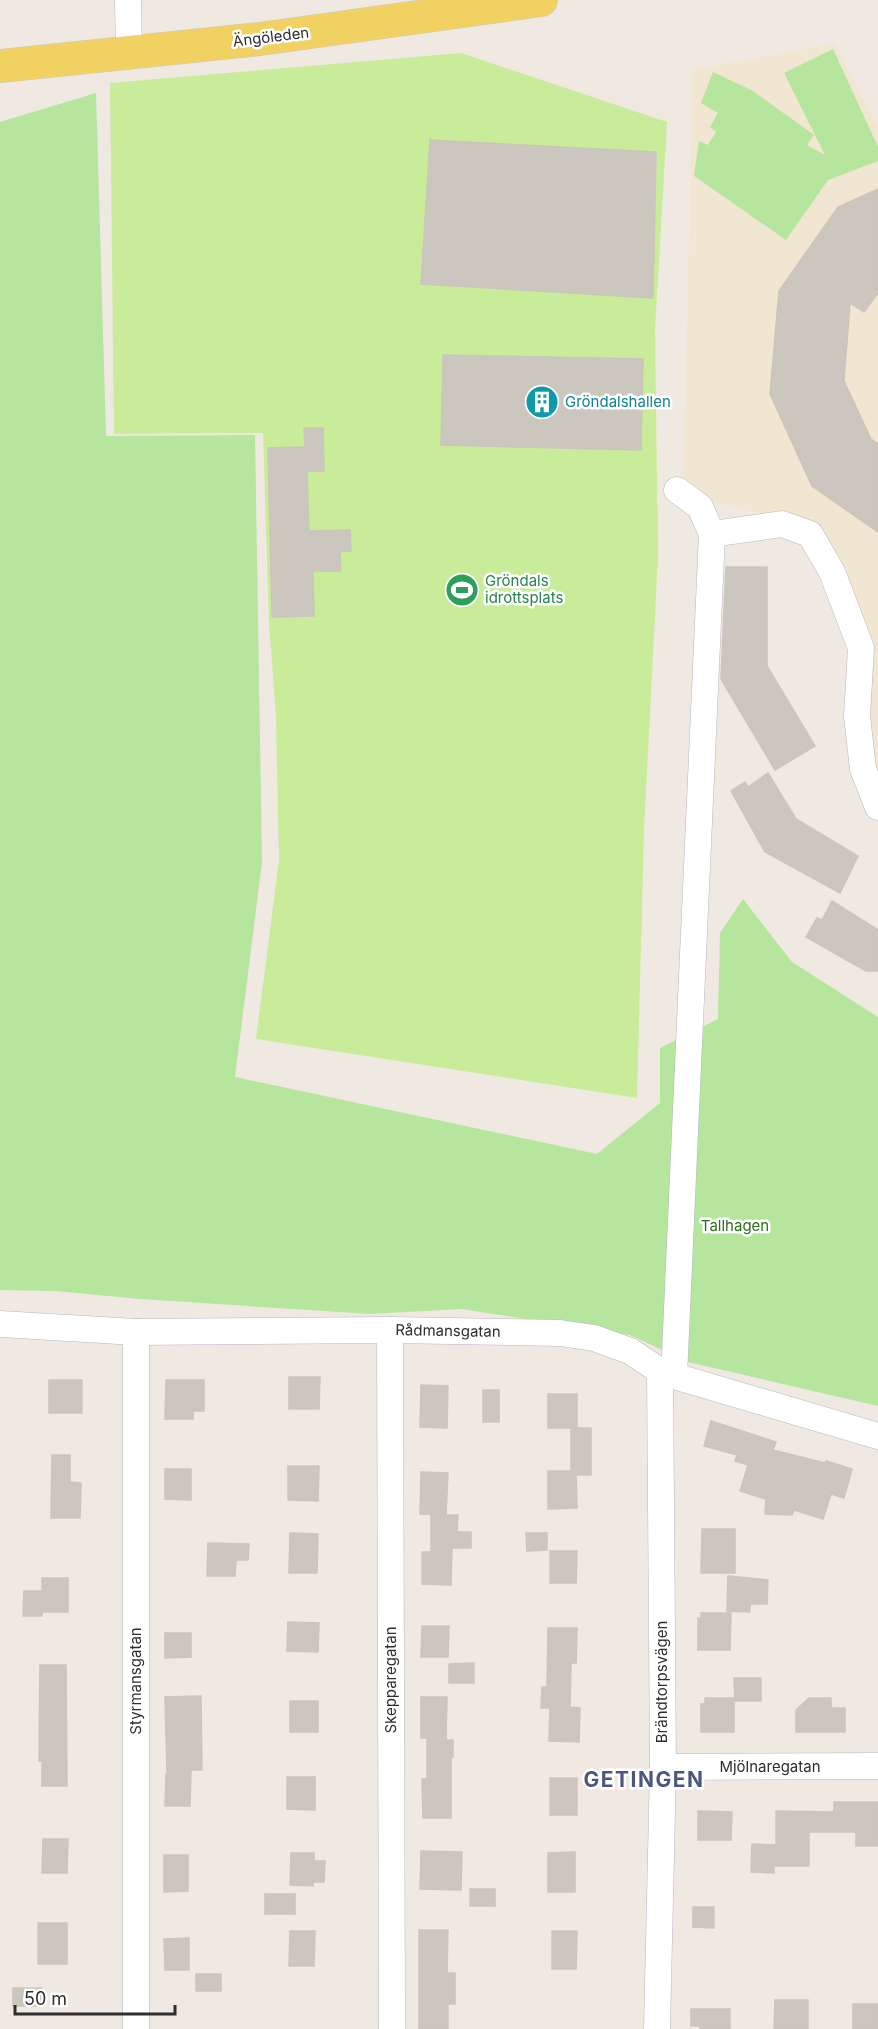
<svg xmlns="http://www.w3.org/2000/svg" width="878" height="2029" font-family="Inter,sans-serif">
<rect width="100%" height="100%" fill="#efe9e1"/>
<path fill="#f0e6d1" d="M 835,43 L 878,126 L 878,789 L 870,771 L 867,676 L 815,528 L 683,494 L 693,70 Z"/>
<g fill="#b6e59e">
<path d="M 833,49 L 878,147 L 878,161 L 828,180 L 786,240 L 694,176 L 699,141 L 708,145 L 716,132 L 710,127 L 718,113 L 701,103 L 713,72 L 753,91 L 814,135 L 807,145 L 825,155 L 784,73 Z"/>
<path d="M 96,93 L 106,436 L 255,435 L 262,862 L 235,1077 L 597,1154 L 660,1103 L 660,1048 L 718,1019 L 720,933 L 743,899 L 792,962 L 878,1017 L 878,1406 L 688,1362 L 630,1335 L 461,1309 L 370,1314 L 140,1299 L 55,1291 L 0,1290 L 0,122 Z"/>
</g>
<path fill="#c9ec9a" d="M 461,53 L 667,122 L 655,330 L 658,556 L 644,830 L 637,1098 L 256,1039 L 279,860 L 276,715 L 269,623 L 263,433 L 114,434 L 110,83 Z"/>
<g fill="#cbc7bf" stroke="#cbc5ba" stroke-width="1.5">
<path d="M 430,140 L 656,152 L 653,298 L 421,284 Z"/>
<path d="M 878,189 L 878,293 L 864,312 L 850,303 L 844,381 L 871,439 L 878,444 L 878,532 L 812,486 L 770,394 L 779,291 L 838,207 Z"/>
<path d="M 443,355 L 643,359 L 641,450 L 441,445 Z"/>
<path d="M 304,428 L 323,428 L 324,471 L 307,471 L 309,531 L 350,530 L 351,551 L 340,552 L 341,571 L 313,571 L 314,616 L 272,617 L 268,448 L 305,447 Z"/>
<path d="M 726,567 L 767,567 L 767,666 L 815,746 L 775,770 L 721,679 Z"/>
<path d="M 768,773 L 796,819 L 858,856 L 840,893 L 765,852 L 731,791 L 745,782 L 748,787 Z"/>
<path d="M 832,901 L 878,930 L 878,971 L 866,971 L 806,937 L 817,918 L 822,920 Z"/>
<path d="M 289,1377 L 320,1377 L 319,1409 L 289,1409 Z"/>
<rect x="49" y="1380" width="33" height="33"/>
<path d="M 166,1380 L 204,1380 L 204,1411 L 193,1411 L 193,1419 L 165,1419 Z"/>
<path d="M 421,1385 L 448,1386 L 447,1428 L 420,1427 Z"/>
<rect x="483" y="1390" width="16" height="32"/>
<path d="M 548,1394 L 577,1394 L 577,1428 L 591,1428 L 591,1475 L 576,1475 L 577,1508 L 548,1509 L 548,1471 L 571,1471 L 571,1428 L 548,1428 Z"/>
<path d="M 711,1421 L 776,1442 L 773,1450 L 825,1463 L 826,1461 L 852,1469 L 844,1498 L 831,1494 L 823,1519 L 794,1510 L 792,1515 L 765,1514 L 766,1499 L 740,1491 L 748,1465 L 735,1461 L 737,1455 L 704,1446 Z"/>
<path d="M 52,1455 L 70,1455 L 70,1482 L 81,1483 L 80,1518 L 51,1518 Z"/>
<path d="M 288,1466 L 319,1466 L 318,1501 L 288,1500 Z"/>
<path d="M 165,1469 L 191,1469 L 191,1500 L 165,1499 Z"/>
<path d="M 421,1472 L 448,1473 L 446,1515 L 420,1514 Z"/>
<path d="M 431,1515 L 458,1515 L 457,1532 L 471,1532 L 471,1548 L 452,1548 L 451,1585 L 422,1584 L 422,1552 L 431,1552 Z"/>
<path d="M 702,1529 L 735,1529 L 735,1573 L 701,1573 Z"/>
<path d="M 290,1533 L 318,1534 L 317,1573 L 289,1573 Z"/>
<path d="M 526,1533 L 547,1533 L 547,1550 L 527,1551 Z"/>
<path d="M 208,1543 L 249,1544 L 248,1560 L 236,1560 L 235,1576 L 207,1576 Z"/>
<path d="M 550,1551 L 577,1551 L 576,1583 L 550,1583 Z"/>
<path d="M 728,1576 L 768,1580 L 767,1604 L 750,1604 L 750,1612 L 727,1611 Z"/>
<path d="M 42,1578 L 68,1578 L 68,1612 L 42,1612 L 42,1616 L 23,1616 L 24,1591 L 42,1591 Z"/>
<path d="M 701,1613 L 731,1613 L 730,1650 L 698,1650 L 698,1618 L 701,1619 Z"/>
<path d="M 288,1622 L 319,1623 L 318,1652 L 287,1651 Z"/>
<path d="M 422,1626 L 449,1626 L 448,1657 L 421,1657 Z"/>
<path d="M 548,1628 L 577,1628 L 576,1663 L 571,1663 L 570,1707 L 580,1708 L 579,1742 L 549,1741 L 550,1708 L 541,1708 L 542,1687 L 547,1687 Z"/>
<path d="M 165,1633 L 191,1633 L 191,1657 L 165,1658 Z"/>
<path d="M 474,1663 L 474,1683 L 449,1683 L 449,1664 Z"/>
<path d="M 40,1665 L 66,1665 L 67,1786 L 42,1786 L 42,1761 L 39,1761 Z"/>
<path d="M 734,1678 L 761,1678 L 761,1701 L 735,1701 Z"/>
<path d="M 201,1696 L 202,1770 L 191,1770 L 190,1806 L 165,1806 L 166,1774 L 167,1774 L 165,1697 Z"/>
<path d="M 421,1697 L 447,1697 L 446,1740 L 453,1740 L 453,1757 L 451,1757 L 451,1818 L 423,1818 L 422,1779 L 427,1779 L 427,1738 L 421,1738 Z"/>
<path d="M 705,1698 L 734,1698 L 734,1732 L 701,1732 L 701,1704 L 705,1704 Z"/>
<path d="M 809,1698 L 831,1698 L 831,1708 L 845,1708 L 845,1732 L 796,1732 L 796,1710 Z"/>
<rect x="290" y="1701" width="28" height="31"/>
<path d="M 287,1777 L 315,1777 L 315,1810 L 287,1809 Z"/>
<rect x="550" y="1778" width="27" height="37"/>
<path d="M 834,1802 L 878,1802 L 878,1846 L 856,1846 L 856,1832 L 809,1832 L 809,1866 L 774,1866 L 774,1873 L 751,1872 L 752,1844 L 776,1845 L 776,1811 L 834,1812 Z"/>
<path d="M 698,1811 L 732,1812 L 731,1840 L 698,1840 Z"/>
<path d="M 43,1839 L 68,1839 L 67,1873 L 42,1873 Z"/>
<path d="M 421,1851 L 462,1852 L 461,1890 L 420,1889 Z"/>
<path d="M 575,1852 L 575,1892 L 548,1892 L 548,1853 Z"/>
<path d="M 291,1853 L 314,1853 L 314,1861 L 325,1861 L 324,1882 L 313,1882 L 313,1886 L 290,1885 Z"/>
<path d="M 164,1855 L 188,1855 L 188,1891 L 164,1892 Z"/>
<rect x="470" y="1889" width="25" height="17"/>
<rect x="265" y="1894" width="30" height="20"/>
<path d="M 693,1907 L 714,1907 L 714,1928 L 693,1927 Z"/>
<rect x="38" y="1923" width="29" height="41"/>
<path d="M 419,1930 L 448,1930 L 447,1973 L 455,1973 L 455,2004 L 448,2004 L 448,2029 L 419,2029 Z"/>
<path d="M 290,1931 L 315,1931 L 314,1966 L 289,1966 Z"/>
<path d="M 552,1931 L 577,1931 L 576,1969 L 552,1969 Z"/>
<path d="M 189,1938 L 189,1970 L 165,1970 L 164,1939 Z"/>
<rect x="196" y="1974" width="25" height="17"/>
<rect x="13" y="1988" width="29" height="18"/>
<path d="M 775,2000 L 808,2000 L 808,2029 L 774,2029 Z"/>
<rect x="853" y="2004" width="25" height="25"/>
<path d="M 691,2009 L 730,2009 L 730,2029 L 700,2029 L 700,2026 L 691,2026 Z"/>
</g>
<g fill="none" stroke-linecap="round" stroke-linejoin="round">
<g stroke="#b4b7c1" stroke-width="27">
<g id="minor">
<path d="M 128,0 L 129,53"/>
<path d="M 712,534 L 782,524 L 810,534 L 832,572 L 861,648 L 857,716 L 863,769 L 878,807"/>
<path d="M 0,1324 L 136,1332 L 390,1330 L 560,1333 L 594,1338 L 630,1351 L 660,1371 L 674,1376 L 878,1436"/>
<path d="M 390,1330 L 392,2029"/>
<path d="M 674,1376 L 712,534 L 700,507 L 677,490"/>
<path d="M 663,1767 L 878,1766"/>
<path d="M 136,2029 L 136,1332"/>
<path d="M 657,2029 L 663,1767 L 660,1371"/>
</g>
</g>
<g stroke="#c9c9c9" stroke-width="34">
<path id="major" d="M 0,66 L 260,39 L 541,0"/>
</g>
<use href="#minor" stroke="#fff" stroke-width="26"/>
<use href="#major" stroke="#f2d163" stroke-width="33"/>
</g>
<defs>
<g id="building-disc" transform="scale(1.725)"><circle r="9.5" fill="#0f9aa8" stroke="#fff"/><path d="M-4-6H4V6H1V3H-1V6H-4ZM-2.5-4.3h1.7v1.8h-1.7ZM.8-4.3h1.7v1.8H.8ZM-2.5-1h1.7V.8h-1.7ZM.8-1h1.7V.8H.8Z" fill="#fff"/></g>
<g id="stadium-disc" transform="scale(1.725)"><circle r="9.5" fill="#2e9e5b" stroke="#fff"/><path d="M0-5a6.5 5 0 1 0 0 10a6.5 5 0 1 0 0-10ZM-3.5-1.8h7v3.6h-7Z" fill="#fff"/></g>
</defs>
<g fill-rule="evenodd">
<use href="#building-disc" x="542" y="402"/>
<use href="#stadium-disc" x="462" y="590"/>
</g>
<g text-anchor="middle" stroke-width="5" stroke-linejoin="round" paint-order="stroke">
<g font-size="15" fill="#2e2e2e" stroke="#fff">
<text transform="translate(271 37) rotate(-7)" y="5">Ängöleden</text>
<text transform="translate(448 1331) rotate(1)" y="5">Rådmansgatan</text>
<text transform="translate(391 1680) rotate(-90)" y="5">Skepparegatan</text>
<text transform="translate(136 1681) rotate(-90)" y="5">Styrmansgatan</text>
<text transform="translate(662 1682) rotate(-90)" y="5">Brändtorpsvägen</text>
<text x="770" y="1772">Mjölnaregatan</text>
</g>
<g font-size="15" fill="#0d838f" stroke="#fff" text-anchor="start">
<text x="565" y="407">Gröndalshallen</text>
</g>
<g font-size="15" fill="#27864d" stroke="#fff" text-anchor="start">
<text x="485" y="586">Gröndals<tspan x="485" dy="17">idrottsplats</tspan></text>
</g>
<g font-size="15" fill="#2c6e1b" stroke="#fff">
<text x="735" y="1231">Tallhagen</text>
</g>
<g font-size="21" font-weight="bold" letter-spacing="1.5" fill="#4d5680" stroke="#fff">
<text x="644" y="1787">GETINGEN</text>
</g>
</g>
<path d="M15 2005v9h160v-9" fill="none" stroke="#2e2e2e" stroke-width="3"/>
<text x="24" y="2005" font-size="18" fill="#2e2e2e" stroke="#ffffff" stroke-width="4.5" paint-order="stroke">50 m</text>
</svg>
